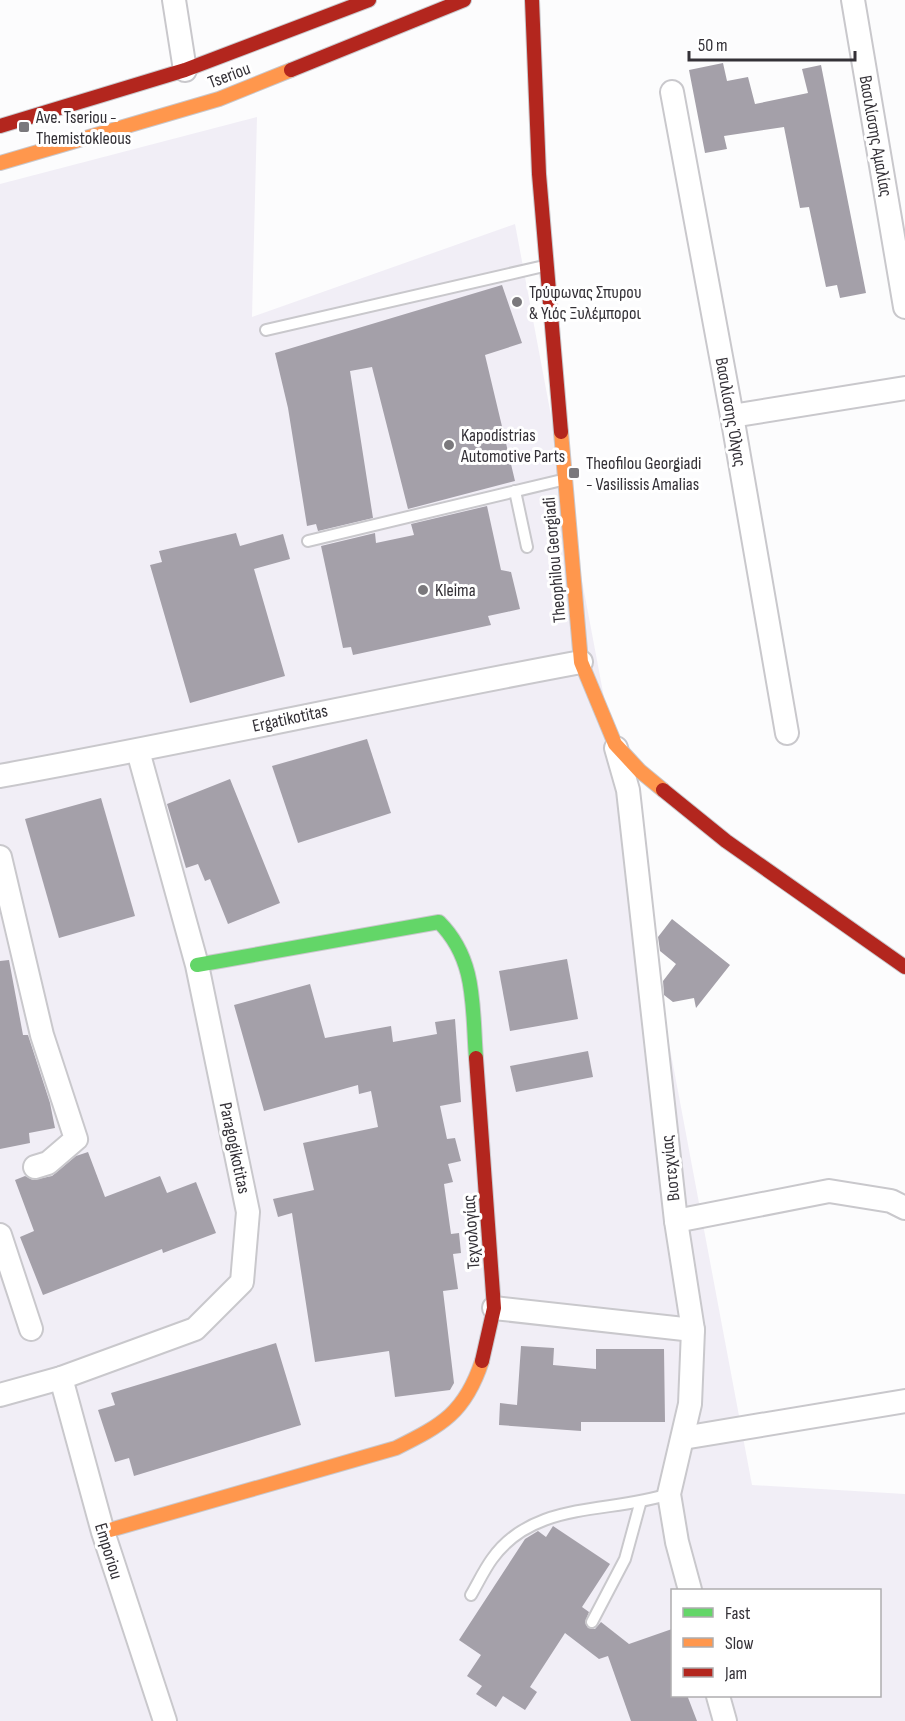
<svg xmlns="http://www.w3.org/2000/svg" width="905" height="1721" font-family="'Sofia Sans Condensed',sans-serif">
<rect width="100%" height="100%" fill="#fcfcfd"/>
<path fill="#f1eef6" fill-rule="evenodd" d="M 257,117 L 252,317 L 515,224 L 752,1485 L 905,1494 L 905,1721 L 0,1721 L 0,184 ZM 672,1590 L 880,1590 L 880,1696 L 672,1696 Z"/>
<g fill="#a4a0a9">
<path d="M 723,63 L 727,81 L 748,77 L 755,104 L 808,93 L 802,69 L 821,65 L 866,293 L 840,298 L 837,285 L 826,287 L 809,207 L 800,208 L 784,127 L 724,136 L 727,149 L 705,153 L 689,70 Z"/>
<path d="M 502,285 L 522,343 L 485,355 L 515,481 L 408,509 L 372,367 L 350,371 L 373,518 L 318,531 L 316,524 L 307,526 L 288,408 L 275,353 Z"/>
<path d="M 487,506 L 501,570 L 511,572 L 520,609 L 488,616 L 491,625 L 353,655 L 351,647 L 343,648 L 321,546 L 375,533 L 376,543 L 414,535 L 411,524 Z"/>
<path d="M 236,533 L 240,546 L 283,534 L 290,559 L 254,569 L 285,676 L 190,703 L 150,565 L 162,562 L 159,551 Z"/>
<path d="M 367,739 L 391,813 L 298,843 L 272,766 Z"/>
<path d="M 230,779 L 280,903 L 228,924 L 210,879 L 205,881 L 198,864 L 186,868 L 167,804 Z"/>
<path d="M 101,798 L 135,916 L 59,938 L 25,819 Z"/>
<path d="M 672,919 L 730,965 L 696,1008 L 694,998 L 673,1002 L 664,995 L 663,981 L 676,964 L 660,951 L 658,937 Z"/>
<path d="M 567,959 L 578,1019 L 510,1031 L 499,971 Z"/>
<path d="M 9,960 L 23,1035 L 28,1035 L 50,1103 L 55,1128 L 29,1133 L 30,1143 L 0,1149 L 0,961 Z"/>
<path d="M 310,984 L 325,1038 L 391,1026 L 393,1042 L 437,1034 L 435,1022 L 455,1019 L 461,1102 L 440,1106 L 447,1139 L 455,1138 L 461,1161 L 448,1164 L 453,1182 L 444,1184 L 451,1234 L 459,1233 L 461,1253 L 453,1254 L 458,1289 L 443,1291 L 454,1383 L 450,1390 L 395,1397 L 389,1351 L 315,1362 L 292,1213 L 278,1217 L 273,1199 L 314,1190 L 303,1143 L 378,1127 L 371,1091 L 359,1094 L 358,1085 L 264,1111 L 234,1005 Z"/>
<path d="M 588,1051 L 593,1077 L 516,1092 L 510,1066 Z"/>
<path d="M 88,1152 L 105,1197 L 160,1176 L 167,1193 L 196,1182 L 216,1233 L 163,1253 L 162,1249 L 43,1295 L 20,1237 L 34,1231 L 15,1180 L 25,1176 L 33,1180 L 52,1176 L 76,1156 Z"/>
<path d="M 276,1343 L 301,1425 L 134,1476 L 129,1458 L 115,1462 L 98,1410 L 115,1405 L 111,1393 Z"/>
<path d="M 521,1346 L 554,1348 L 553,1365 L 596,1369 L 596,1349 L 664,1349 L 665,1422 L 581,1422 L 581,1431 L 499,1425 L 500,1403 L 517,1405 Z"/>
<path d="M 553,1526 L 610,1564 L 582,1607 L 589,1612 L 585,1622 L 588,1628 L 595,1629 L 601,1622 L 629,1644 L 672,1629 L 672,1695 L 687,1695 L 697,1721 L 631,1721 L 608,1656 L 599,1659 L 565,1633 L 530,1687 L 537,1692 L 525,1710 L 503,1696 L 496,1707 L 476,1694 L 482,1686 L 467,1676 L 481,1655 L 459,1640 L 525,1539 L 538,1531 L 546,1537 Z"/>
</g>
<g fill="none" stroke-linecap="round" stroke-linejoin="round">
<g stroke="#c9c8cc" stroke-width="14">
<g id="lane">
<path d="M 266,330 L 544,266"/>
<path d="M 515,491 L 527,547"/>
<path d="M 308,541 L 562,480"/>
<path d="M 471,1595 C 478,1583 484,1570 492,1559 C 534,1500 609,1514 669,1494"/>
<path d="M 592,1622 L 625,1559 L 640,1504"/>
</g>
</g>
<g stroke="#c9c8cc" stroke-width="26">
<g id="street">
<path d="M 174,0 L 185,70"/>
<path d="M 853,0 L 905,307"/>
<path d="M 672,92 L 732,416 L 787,733"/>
<path d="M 732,416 L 905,388"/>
<path d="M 616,748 L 628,790 L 676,1221 L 693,1330 L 690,1404 L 669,1494 L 677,1542 L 690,1590"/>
<path d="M 0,776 C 194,741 387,698 581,662"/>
<path d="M 0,857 L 42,1035 L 76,1139 L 48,1163 L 35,1167"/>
<path d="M 676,1221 L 829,1191 L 891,1201 L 905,1208"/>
<path d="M 0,1235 L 31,1329"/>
<path d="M 494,1308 L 693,1330"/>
<path d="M 61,1378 L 103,1532 L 165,1721"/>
<path d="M 0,1395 L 61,1378 L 195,1329 L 242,1282 L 248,1212 L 197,965 L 138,751"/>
<path d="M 683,1438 L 905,1401"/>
<path d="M 718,1696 L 725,1721"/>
</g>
</g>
<g stroke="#c9c8cc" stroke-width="16">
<path id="fast" d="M 197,965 L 439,922 C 477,960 472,1007 476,1058"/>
</g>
<g stroke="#c9c8cc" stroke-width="16">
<g id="slow">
<path d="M 0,163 L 219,99 L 291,70"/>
<path d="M 561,432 L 581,662 L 615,744 L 640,771 L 663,790"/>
<path d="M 103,1532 L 396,1448 C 442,1425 465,1413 482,1361"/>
</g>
</g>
<g stroke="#c9c8cc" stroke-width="16">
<g id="jam">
<path d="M 532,0 L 539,174 L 561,432"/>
<path d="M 291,70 L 464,0"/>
<path d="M 0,126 L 185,70 L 369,0"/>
<path d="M 663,790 L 726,841 L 905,967"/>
<path d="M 476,1058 L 494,1308 L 482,1361"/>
</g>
</g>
<use href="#lane" stroke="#fff" stroke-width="10"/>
<use href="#street" stroke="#fff" stroke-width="22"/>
<use href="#fast" stroke="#63d668" stroke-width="14"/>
<use href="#slow" stroke="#ff974d" stroke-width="14"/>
<use href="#jam" stroke="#b3261e" stroke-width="14"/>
</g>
<g fill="#7a787c" stroke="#fff" stroke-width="2">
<rect x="18" y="121" width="12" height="12" rx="3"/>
<circle cx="517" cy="302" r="6"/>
<circle cx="449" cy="445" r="6"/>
<rect x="568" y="467" width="12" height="12" rx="3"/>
<circle cx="423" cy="590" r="6"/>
</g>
<g text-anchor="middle" stroke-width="6" stroke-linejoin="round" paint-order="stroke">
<g font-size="18" fill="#343137" stroke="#fff">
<text transform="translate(229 75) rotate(-21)" y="6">Tseriou</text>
<text transform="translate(876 136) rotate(80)" y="6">Βασιλίσσης Αμαλίας</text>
<text transform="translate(731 412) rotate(80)" y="6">Βασιλίσσης Όλγας</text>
<text transform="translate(554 560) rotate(-95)" y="6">Theophilou Georgiadi</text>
<text transform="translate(290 718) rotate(-12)" y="6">Ergatikotitas</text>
<text transform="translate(235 1148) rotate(78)" y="6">Paragogikotitas</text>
<text transform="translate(670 1168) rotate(-96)" y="6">Βιοτεχνίας</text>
<text transform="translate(471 1232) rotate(-94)" y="6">Τεχνολογίας</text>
<text transform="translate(109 1551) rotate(73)" y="6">Emporiou</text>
</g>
<g font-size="18" fill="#343137" stroke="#fff" text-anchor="start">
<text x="36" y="123">Ave. Tseriou -<tspan x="36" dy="21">Themistokleous</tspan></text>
<text x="529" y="298">Τρύφωνας Σπυρου<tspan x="529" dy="21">&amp; Υιός Ξυλέμποροι</tspan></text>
<text x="461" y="441">Kapodistrias<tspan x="461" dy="21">Automotive Parts</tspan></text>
<text x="586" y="469">Theofilou Georgiadi<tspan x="586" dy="21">- Vasilissis Amalias</tspan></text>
<text x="435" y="596">Kleima</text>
</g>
</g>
<rect x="671" y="1589" width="210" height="108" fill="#ffffff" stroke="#aeadaf" stroke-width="1.5"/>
<rect x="683" y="1608" width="30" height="9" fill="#63d668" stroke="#aeadaf" stroke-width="1.5"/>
<text x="725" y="1619" font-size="18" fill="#343137">Fast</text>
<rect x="683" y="1638" width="30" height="9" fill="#ff974d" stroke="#aeadaf" stroke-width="1.5"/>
<text x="725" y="1649" font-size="18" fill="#343137">Slow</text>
<rect x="683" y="1668" width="30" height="9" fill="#b3261e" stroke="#aeadaf" stroke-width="1.5"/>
<text x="725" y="1679" font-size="18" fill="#343137">Jam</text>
<path d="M689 51v9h166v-9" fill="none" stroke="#343137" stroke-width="3"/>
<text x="698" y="51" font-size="18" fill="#343137" stroke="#ffffff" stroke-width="4.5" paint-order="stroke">50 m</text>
</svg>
